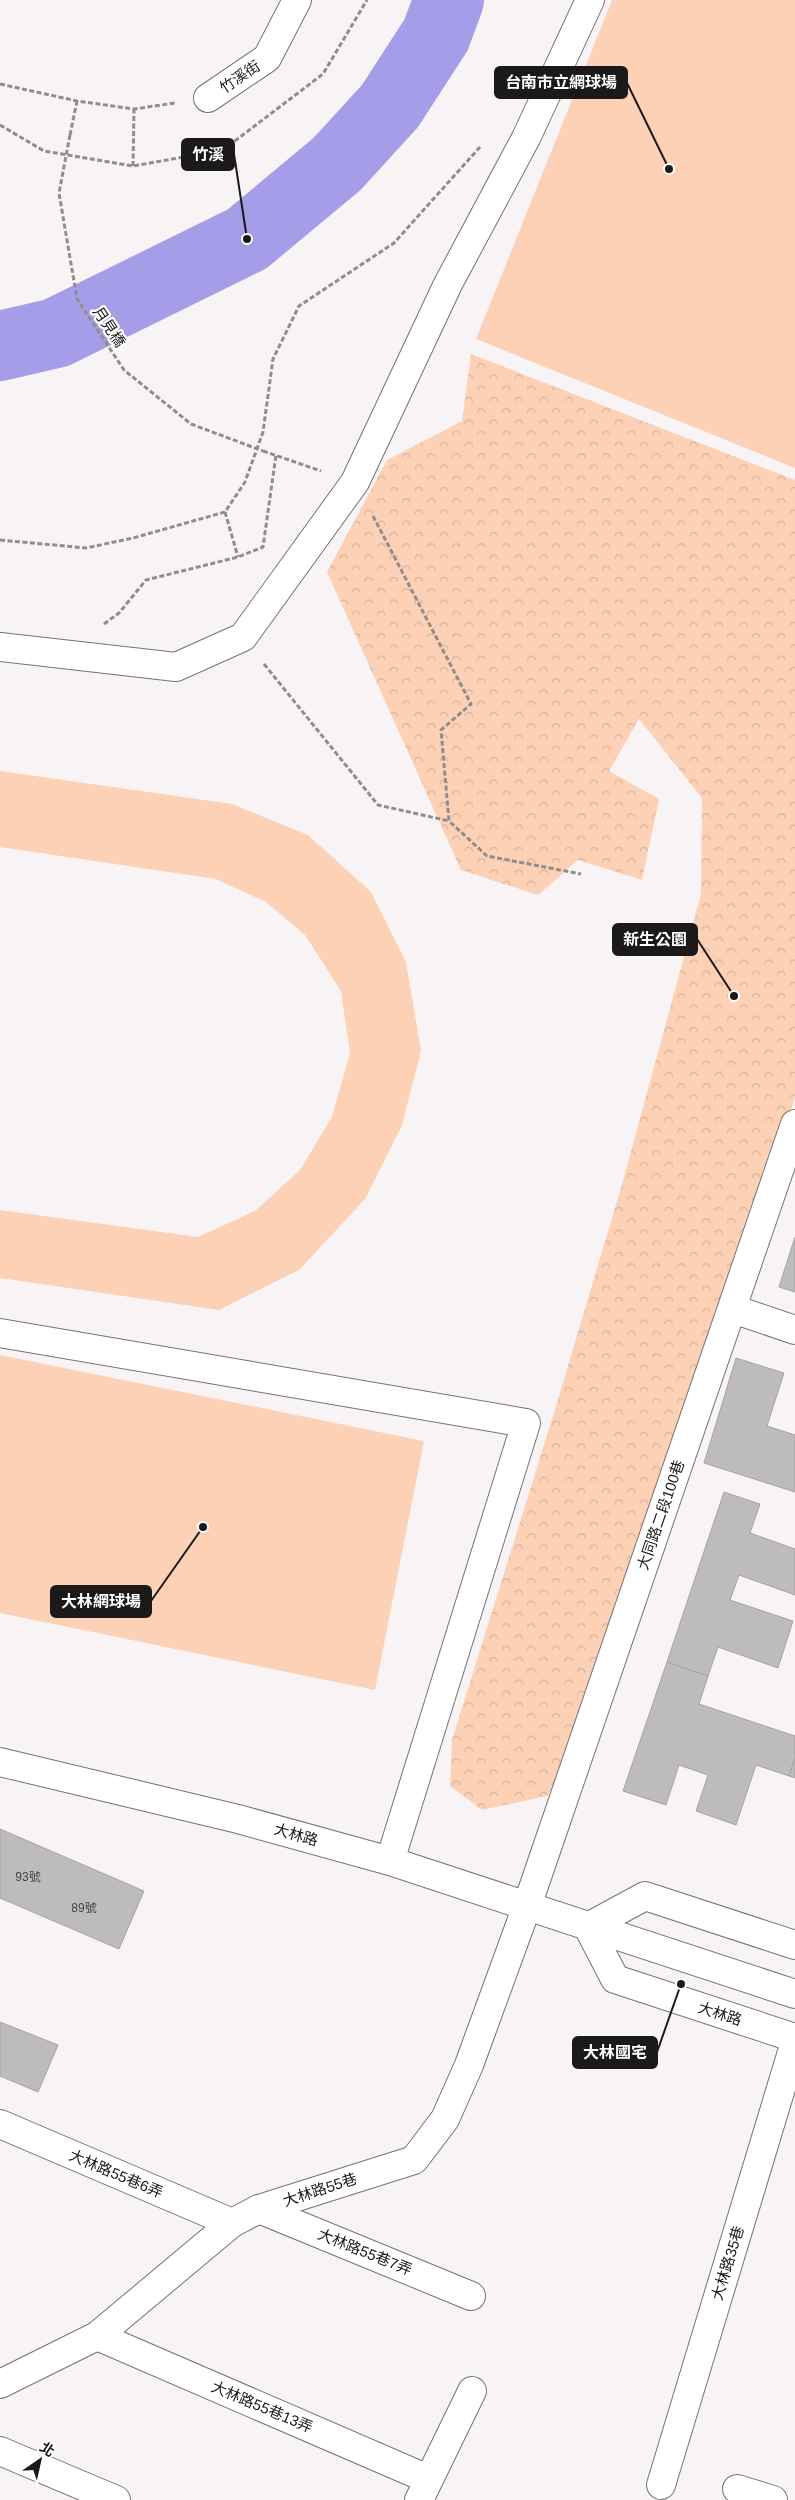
<svg xmlns="http://www.w3.org/2000/svg" width="795" height="2500" font-family="Arial,'Noto Sans TC',sans-serif">
<defs>
<pattern id="park-crowns" width="20" height="18" patternUnits="userSpaceOnUse" patternTransform="scale(1.25)"><rect width="20" height="18" fill="#fcd1b6"/><path d="M2 6a3 3 0 1 1 6 0M12 15a3 3 0 1 1 6 0" fill="none" stroke="#d7b39c"/></pattern>
</defs>
<rect width="100%" height="100%" fill="#f8f4f5"/>
<path fill="url(#park-crowns)" d="M 471,354 L 795,480 L 795,1098 L 581,1744 L 547,1796 L 482,1810 L 450,1786 L 452,1740 L 554,1413 L 623,1181 L 701,894 L 702,798 L 639,719 L 609,771 L 659,799 L 642,880 L 578,860 L 538,895 L 461,870 L 327,572 L 387,460 L 462,421 Z"/>
<g fill="#fcd1b6">
<path d="M 612,0 L 795,0 L 795,468 L 476,339 Z"/>
<path d="M 0,771 L 232,804 L 308,835 L 371,892 L 406,962 L 421,1051 L 402,1125 L 365,1199 L 299,1270 L 219,1310 L 0,1278 L 0,1210 L 198,1237 L 255,1211 L 300,1170 L 332,1117 L 350,1053 L 341,991 L 305,935 L 266,902 L 216,879 L 0,847 Z"/>
<path d="M 0,1355 L 424,1441 L 375,1690 L 0,1613 Z"/>
</g>
<g fill="none" stroke-linecap="round" stroke-linejoin="round">
<path stroke="#a69de8" stroke-width="70" d="M 0,346 L 56,333 L 247,239 L 337,164 L 390,106 L 436,35 L 449,0"/>
</g>
<g fill="#bdbbbe" stroke="#a5a3a6">
<path d="M 795,1237 L 795,1292 L 779,1287 Z"/>
<path d="M 736,1358 L 784,1373 L 767,1426 L 795,1435 L 795,1492 L 704,1463 Z"/>
<path d="M 724,1492 L 760,1504 L 750,1533 L 795,1549 L 795,1595 L 739,1575 L 730,1600 L 793,1621 L 778,1668 L 718,1647 L 708,1676 L 667,1662 Z"/>
<path d="M 667,1662 L 708,1676 L 699,1704 L 795,1736 L 795,1758 L 789,1776 L 756,1765 L 736,1825 L 696,1811 L 708,1775 L 679,1765 L 666,1805 L 623,1791 Z"/>
<path d="M 795,1758 L 795,1778 L 789,1776 Z"/>
<path d="M 0,1829 L 144,1891 L 119,1949 L 0,1898 Z"/>
<path d="M 0,2022 L 58,2045 L 38,2092 L 0,2076 Z"/>
</g>
<g fill="none" stroke-linecap="round" stroke-linejoin="round">
<g stroke="#767274" stroke-width="30">
<g id="minor">
<path d="M 208,98 L 267,58 L 297,0"/>
<path d="M 0,647 L 176,667 L 243,637 L 355,482 L 448,284 L 526,138 L 590,0"/>
<path d="M 733,1309 L 795,1330"/>
<path d="M 0,1333 L 526,1423 L 390,1861"/>
<path d="M 0,1762 L 238,1819 L 390,1861 L 795,1994"/>
<path d="M 795,1945 L 645,1896 L 588,1927 L 615,1979 L 795,2038"/>
<path d="M 0,2124 L 232,2223"/>
<path d="M 259,2209 L 471,2296"/>
<path d="M 97,2336 L 428,2479"/>
<path d="M 0,2384 L 97,2336 L 232,2223 L 259,2209 L 414,2160 L 445,2119 L 469,2065 L 527,1906 L 795,1124"/>
<path d="M 0,2451 L 116,2500"/>
<path d="M 661,2485 L 795,2042"/>
<path d="M 737,2489 L 773,2500"/>
<path d="M 419,2500 L 472,2391"/>
</g>
</g>
<g stroke="#908d8e" stroke-width="3" stroke-dasharray="5 2.5" stroke-linecap="butt">
<path d="M 0,84 L 77,101 L 134,109 L 175,103"/>
<path d="M 0,125 L 44,151 L 133,166 L 223,150 L 323,74 L 367,0"/>
<path d="M 70,135 L 77,101"/>
<path d="M 133,166 L 134,109"/>
<path d="M 263,451 L 321,471"/>
<path d="M 225,512 L 238,557"/>
<path d="M 373,516 L 471,704 L 441,730 L 449,821 L 487,856 L 581,874"/>
<path d="M 0,540 L 86,548 L 133,538 L 225,512 L 245,482 L 263,432 L 273,359 L 299,306 L 394,243 L 480,147"/>
<path d="M 104,624 L 119,613 L 146,580 L 238,557 L 263,547 L 276,455"/>
<path d="M 264,664 L 378,805 L 449,821"/>
</g>
<use href="#minor" stroke="#fff" stroke-width="28"/>
<path stroke="#908d8e" stroke-width="3" stroke-dasharray="5 2.5" stroke-linecap="butt" d="M 70,135 L 59,193 L 77,299 L 124,370 L 191,424 L 263,451"/>
</g>
<g text-anchor="middle" stroke-width="4.5" stroke-linejoin="round" paint-order="stroke">
<g font-size="12" fill="#444243">
<text x="28" y="1881">93號</text>
<text x="84" y="1912">89號</text>
</g>
<g font-size="15" fill="#1b191a" stroke="#fff">
<text transform="translate(240 77) rotate(-34)" y="5">竹溪街</text>
<text transform="translate(109 327) rotate(56)" y="5">月見橋</text>
<text transform="translate(661 1515) rotate(-71)" y="5">大同路二段100巷</text>
<text transform="translate(296 1835) rotate(16)" y="5">大林路</text>
<text transform="translate(720 2014) rotate(18)" y="5">大林路</text>
<text transform="translate(116 2174) rotate(23)" y="5">大林路55巷6弄</text>
<text transform="translate(320 2190) rotate(-18)" y="5">大林路55巷</text>
<text transform="translate(365 2252) rotate(22)" y="5">大林路55巷7弄</text>
<text transform="translate(728 2263) rotate(-73)" y="5">大林路35巷</text>
<text transform="translate(262 2407) rotate(23)" y="5">大林路55巷13弄</text>
</g>
</g>
<path fill="none" stroke="#1b191a" stroke-width="2" d="M669 169L627 83M247 239L234 154M734 996L697 939M203 1527L151 1601M681 1984L657 2052"/>
<g fill="#1b191a" stroke="#fff" stroke-width="2">
<circle cx="669" cy="169" r="5"/>
<circle cx="247" cy="239" r="5"/>
<circle cx="734" cy="996" r="5"/>
<circle cx="203" cy="1527" r="5"/>
<circle cx="681" cy="1984" r="5"/>
</g>
<g fill="#1b191a" stroke="#1b191a" stroke-width="2">
<rect x="495" y="67" width="132" height="31" rx="5"/>
<rect x="182" y="139" width="52" height="31" rx="5"/>
<rect x="613" y="924" width="84" height="31" rx="5"/>
<rect x="51" y="1586" width="100" height="31" rx="5"/>
<rect x="573" y="2037" width="84" height="31" rx="5"/>
</g>
<g font-size="16" text-anchor="middle" font-weight="bold" fill="#fff">
<text x="561" y="88">台南市立網球場</text>
<text x="208" y="160">竹溪</text>
<text x="655" y="945">新生公園</text>
<text x="101" y="1607">大林網球場</text>
<text x="615" y="2058">大林國宅</text>
</g>
<g transform="translate(40 2460) rotate(34)" stroke="#ffffff" stroke-width="4" paint-order="stroke">
<path d="M0-4L9 19L0 12L-9 19Z" fill="#1b191a"/>
<text y="-8" font-size="14" font-weight="bold" text-anchor="middle" fill="#1b191a">北</text>
</g>
</svg>
